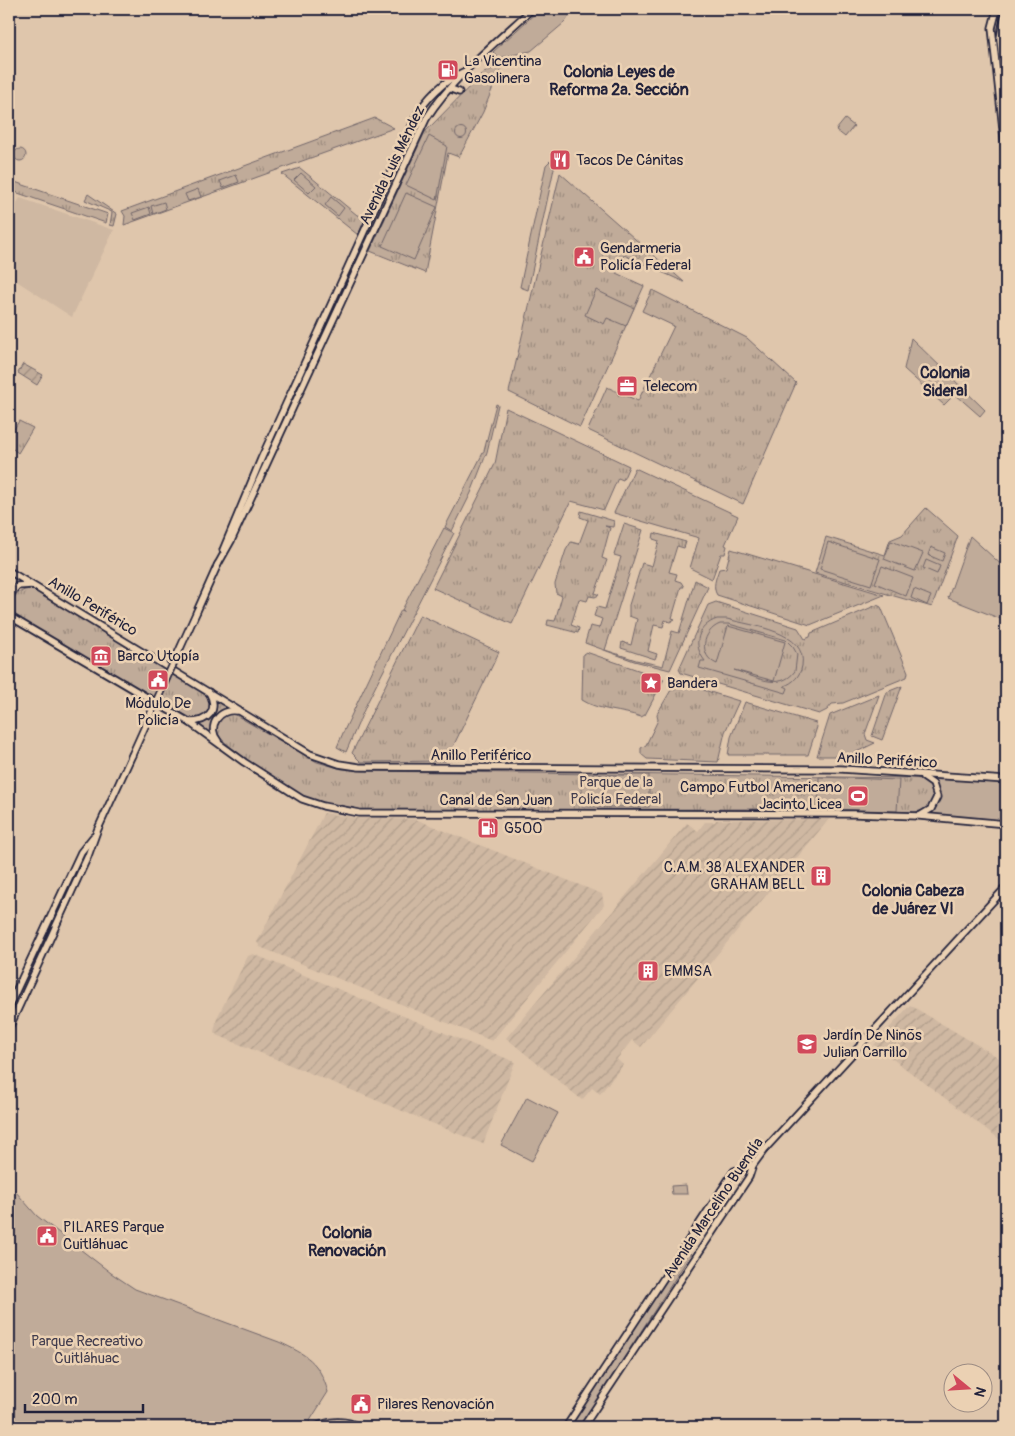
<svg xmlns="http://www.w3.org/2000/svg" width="1015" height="1436" font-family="Pangolin,sans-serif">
<defs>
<pattern id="industrial-furrows" width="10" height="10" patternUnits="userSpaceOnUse" patternTransform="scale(1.25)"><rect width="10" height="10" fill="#cfb8a2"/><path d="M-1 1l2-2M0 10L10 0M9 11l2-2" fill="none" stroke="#b19e8c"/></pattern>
<pattern id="grass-tufts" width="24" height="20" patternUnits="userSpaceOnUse" patternTransform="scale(1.25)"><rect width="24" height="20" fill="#c0ab99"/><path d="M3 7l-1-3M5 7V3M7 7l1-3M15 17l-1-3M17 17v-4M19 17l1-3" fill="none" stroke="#9c8b7e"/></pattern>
<pattern id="garden-furrows" width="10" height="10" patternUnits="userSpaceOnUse" patternTransform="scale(1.25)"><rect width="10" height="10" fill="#c0ab99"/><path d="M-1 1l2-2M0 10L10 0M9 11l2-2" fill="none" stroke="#9c8b7e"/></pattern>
</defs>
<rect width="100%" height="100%" fill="#dfc6ac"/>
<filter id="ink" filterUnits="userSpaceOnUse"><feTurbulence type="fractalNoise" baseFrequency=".02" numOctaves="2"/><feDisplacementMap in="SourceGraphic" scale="10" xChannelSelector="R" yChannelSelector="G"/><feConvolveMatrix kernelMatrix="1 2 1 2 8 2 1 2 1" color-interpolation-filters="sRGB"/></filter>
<g filter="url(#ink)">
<g fill="#cfb8a2">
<path d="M 20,198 L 114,230 L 72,317 L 9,276 L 9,215 Z"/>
<path d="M 808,1036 L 815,1042 L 806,1053 L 798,1045 Z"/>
</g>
<g fill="url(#industrial-furrows)">
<path d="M 324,813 L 356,818 L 415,819 L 602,894 L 604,905 L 492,1041 L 260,947 L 257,942 Z"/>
<path d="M 829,819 L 641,1047 L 632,1040 L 617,1059 L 623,1065 L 600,1094 L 592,1088 L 582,1100 L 506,1038 L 687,823 L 698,831 L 705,822 L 715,822 L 716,820 Z"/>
<path d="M 253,954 L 515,1062 L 483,1144 L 217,1035 L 214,1032 L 217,1018 L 248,956 Z"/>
<path d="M 910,1005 L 1006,1062 L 1006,1144 L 874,1045 Z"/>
</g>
<g fill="url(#grass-tufts)" stroke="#71666a">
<path d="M 502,65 L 483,112 L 459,157 L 448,153 L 425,273 L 370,251 L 425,132 L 484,72 Z"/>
<path d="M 375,118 L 394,128 L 124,225 L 125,216 L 122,211 Z"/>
<circle cx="20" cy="155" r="6"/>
<path d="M 300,168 L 357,215 L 366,217 L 358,235 L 282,174 Z"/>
<path d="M 560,173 L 684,282 L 624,255 L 616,273 L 644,286 L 580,427 L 509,392 Z"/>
<path d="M 9,180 L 108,214 L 106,223 L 9,190 Z"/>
<path d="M 88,194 L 117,214 L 114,226 L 110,225 L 112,212 L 85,200 Z"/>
<path d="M 652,290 L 747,338 L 796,383 L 743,504 L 588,430 L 607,387 L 638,401 L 674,326 L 642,311 Z"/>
<path d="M 506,408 L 629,466 L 623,480 L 618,478 L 604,510 L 571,501 L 512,624 L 433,588 L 495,464 Z"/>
<path d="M 19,421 L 33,428 L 18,453 L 9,446 L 9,437 Z"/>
<path d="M 635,468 L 738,516 L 725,545 L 727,546 L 725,554 L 721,554 L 712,579 L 690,568 L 699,538 L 614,513 Z"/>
<path d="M 926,508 L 958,536 L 932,607 L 815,573 L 826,537 L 885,555 L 890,540 L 902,535 Z"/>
<path d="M 581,511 L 614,521 L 613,527 L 605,526 L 610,528 L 602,558 L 607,560 L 595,593 L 599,595 L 595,597 L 589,596 L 587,601 L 579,599 L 571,625 L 579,628 L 578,633 L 547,625 L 548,620 L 555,621 L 562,596 L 556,593 L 555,584 L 566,550 L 571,542 L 579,544 L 588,520 L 580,517 Z"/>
<path d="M 624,524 L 643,530 L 605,650 L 636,660 L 663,666 L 672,631 L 679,633 L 695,580 L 708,587 L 670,670 L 634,661 L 585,643 L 590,626 L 599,628 L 602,619 L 594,616 L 597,607 L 605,609 L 621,557 L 614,555 Z"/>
<path d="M 654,533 L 686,542 L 684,548 L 677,546 L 669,572 L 677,574 L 675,580 L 681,582 L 684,587 L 681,587 L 672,618 L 675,619 L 670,622 L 665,620 L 663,627 L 654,625 L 648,651 L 657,654 L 655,659 L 621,648 L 622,642 L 631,645 L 637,619 L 629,616 L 629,605 L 642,563 L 652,566 L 659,541 L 653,539 Z"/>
<path d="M 731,549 L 884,595 L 810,625 L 717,595 C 712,587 716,578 719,569 L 726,568 Z"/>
<path d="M 35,589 L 209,696 L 212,704 L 207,716 L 194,720 L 18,620 C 4,604 15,588 35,589 Z"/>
<path d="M 716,602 L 798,628 L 805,639 L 810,637 L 811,633 L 877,605 L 881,607 L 908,672 L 907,677 L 843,703 L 832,704 L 827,710 L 819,714 L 681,673 L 679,669 L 708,605 Z"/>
<path d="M 420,615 L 499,652 L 446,761 L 361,762 L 352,753 Z"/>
<path d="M 586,652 L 664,679 L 645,715 L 641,717 C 622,710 599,711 582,700 L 583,654 Z"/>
<path d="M 678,682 L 739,701 L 725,732 L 718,762 L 647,759 L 641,754 L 641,748 L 646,745 L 658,720 L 657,714 L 671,690 L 675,690 Z"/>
<path d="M 902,686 L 882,740 L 872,736 L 887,692 Z"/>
<path d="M 879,695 L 865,734 L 867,740 L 875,743 L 848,756 L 817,756 L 830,715 Z"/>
<path d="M 214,697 L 231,708 C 216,710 209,721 213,736 L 196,723 C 211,722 218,712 214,697 Z"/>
<path d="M 745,702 L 816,723 L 817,727 L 808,755 L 728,755 L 731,737 Z"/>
<path d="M 232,713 L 317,762 L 342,769 L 364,771 L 917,778 L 929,784 L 935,796 L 929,809 L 915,812 L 764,809 L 359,810 C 340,807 321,803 303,796 C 290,790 221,744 217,733 C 214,726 219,721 222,716 Z"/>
</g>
<g fill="#c0ab99" stroke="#71666a" fill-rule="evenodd">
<path d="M 540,9 L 575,9 L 564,23 L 531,51 L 499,58 L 493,52 Z"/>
<path d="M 845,119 L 854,126 L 845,137 L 836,130 Z"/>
<circle cx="461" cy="133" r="5.5"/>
<path d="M 429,136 L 447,146 L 437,200 L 406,185 Z"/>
<path d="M 550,161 L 555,163 L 553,173 L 528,290 L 520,287 L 546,165 Z"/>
<path d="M 301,173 L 316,186 L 309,193 L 294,180 Z"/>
<path d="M 236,175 L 239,182 L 223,188 L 220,181 Z"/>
<path d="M 198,189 L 201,197 L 188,201 L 185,194 Z"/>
<path d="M 406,193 L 437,207 L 414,260 L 382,246 Z"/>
<path d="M 331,197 L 344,208 L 338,216 L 325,205 Z"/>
<path d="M 164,202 L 166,209 L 153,214 L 151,206 Z"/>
<path d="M 149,207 L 151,214 L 135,220 L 132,213 Z"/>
<path d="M 596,290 L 634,308 L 626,326 L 607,318 L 604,324 L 585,315 Z"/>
<path d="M 911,338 L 985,410 L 980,416 L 955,394 L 944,405 L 904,369 Z"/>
<path d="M 496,404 L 498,405 L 487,452 L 471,493 L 452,531 L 445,527 L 484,451 Z"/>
<path d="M 444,528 L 454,533 L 367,703 L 346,752 L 337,747 L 343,733 L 401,610 L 404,611 L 402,610 Z"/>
<path d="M 970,536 L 1006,569 L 1006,621 L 948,598 Z"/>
<path d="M 891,541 L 923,553 L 915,571 L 884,559 Z"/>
<path d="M 828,542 L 880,559 L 871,585 L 820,569 Z"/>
<path d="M 931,547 L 945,553 L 942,561 L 928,555 Z"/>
<path d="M 926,560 L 940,566 L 937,574 L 923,568 Z"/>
<path d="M 882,566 L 913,578 L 906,596 L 875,583 Z"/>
<path d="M 914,589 L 931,596 L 927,605 L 911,598 Z"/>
<path d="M 717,619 L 727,619 C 752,626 808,631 802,666 C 800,676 793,683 784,686 L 788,688 L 786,693 L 699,668 L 701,661 L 705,661 C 692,645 697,626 717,619 ZM 720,624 L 729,624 L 786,640 L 793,647 L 797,654 L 795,671 C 780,692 754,676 734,670 L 774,681 L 785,642 L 728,626 L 717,664 C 698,656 702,631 720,624 Z"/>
<rect x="582" y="775" width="67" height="32"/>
<path d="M 819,777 L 899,780 L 897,811 L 818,809 Z"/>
<path d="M 931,777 L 1003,783 L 1003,820 L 928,815 C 943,803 941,792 931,777 Z"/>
<path d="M 527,1097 L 558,1113 L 532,1161 L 501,1145 Z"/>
<path d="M 9,1184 L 37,1216 L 111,1273 L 135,1289 L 279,1342 C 307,1355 319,1361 328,1392 L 306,1427 L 9,1427 Z"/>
<path d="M 686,1185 L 687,1194 L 672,1194 L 671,1186 Z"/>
<path d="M 684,1249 L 691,1254 L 579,1427 L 567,1427 Z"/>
</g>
<path fill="url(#garden-furrows)" stroke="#71666a" d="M 23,364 L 43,375 L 37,385 L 18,373 Z"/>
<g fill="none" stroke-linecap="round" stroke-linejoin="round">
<g stroke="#22223b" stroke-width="9">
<g id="major">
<path d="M 997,9 L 992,28 L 1006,157"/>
<path d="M 1006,9 L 1000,38 L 1006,95"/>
<path d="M 451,89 L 459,92"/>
<path d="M 223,550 L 261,459 L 416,117 C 425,99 445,80 463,72"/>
<path d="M 217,566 L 231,541 L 426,119 C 453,77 495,43 532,9"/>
<path d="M 9,571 L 310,754 L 339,764 L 359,767 L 841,769 L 1006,780"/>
<path d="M 9,596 L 17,586 L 31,585"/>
<path d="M 197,611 L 218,564"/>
<path d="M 9,616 L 189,722 L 244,762 L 302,799 L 323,806 L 359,813 L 854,814 L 919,816 L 1006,824"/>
<path d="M 189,722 C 209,722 219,710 209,692"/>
<path d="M 218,741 C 206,726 220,708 237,711"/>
<path d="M 921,815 L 931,809 L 937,797 L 933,784 L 923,777"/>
<path d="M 9,1006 L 81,852 L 93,837"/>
<path d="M 9,1028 L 88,856 L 97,831 L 132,755"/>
<path d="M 316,1427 C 327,1421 347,1419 358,1427"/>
<path d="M 566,1427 L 734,1171 L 753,1165"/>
<path d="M 583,1427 L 749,1177 L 753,1165 L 764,1150 L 1006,887"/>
</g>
</g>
<use href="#major" stroke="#ebd1b3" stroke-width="5.5"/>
<g stroke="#22223b" stroke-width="9" stroke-linecap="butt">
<path id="major-bridge" d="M 132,755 L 197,611"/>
</g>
<use href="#major-bridge" stroke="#ebd1b3" stroke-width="5.5"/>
</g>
</g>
<defs>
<g id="fuel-square" transform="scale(1.125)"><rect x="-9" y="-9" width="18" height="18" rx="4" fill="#d1495b" stroke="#ebd1b3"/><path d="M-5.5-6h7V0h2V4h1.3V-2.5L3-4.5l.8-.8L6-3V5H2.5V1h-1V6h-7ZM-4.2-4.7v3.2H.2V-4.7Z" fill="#fff"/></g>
<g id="restaurant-square" transform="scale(1.125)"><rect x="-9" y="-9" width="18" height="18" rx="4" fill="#d1495b" stroke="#ebd1b3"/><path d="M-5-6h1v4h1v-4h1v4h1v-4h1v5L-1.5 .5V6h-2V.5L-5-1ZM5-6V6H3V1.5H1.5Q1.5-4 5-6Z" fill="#fff"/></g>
<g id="civic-square" transform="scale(1.125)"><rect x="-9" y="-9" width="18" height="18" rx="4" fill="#d1495b" stroke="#ebd1b3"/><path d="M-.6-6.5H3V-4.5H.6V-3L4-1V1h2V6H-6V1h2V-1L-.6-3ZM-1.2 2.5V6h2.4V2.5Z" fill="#fff"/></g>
<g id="office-square" transform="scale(1.125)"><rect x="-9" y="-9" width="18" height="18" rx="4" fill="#d1495b" stroke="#ebd1b3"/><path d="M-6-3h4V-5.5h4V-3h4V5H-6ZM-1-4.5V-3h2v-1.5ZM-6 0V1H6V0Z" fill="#fff"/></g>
<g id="museum-square" transform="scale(1.125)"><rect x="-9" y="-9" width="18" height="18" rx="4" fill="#d1495b" stroke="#ebd1b3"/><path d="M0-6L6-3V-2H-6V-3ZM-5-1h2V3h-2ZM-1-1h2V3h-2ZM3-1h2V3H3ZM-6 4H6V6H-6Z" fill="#fff"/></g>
<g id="sight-square" transform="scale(1.125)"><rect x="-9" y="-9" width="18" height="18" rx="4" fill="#d1495b" stroke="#ebd1b3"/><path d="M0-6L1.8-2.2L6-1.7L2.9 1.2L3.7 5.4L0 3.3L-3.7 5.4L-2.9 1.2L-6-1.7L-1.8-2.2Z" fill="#fff"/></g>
<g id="stadium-square" transform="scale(1.125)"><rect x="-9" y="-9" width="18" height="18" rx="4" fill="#d1495b" stroke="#ebd1b3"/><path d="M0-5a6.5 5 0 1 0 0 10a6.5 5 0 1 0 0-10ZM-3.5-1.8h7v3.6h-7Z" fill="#fff"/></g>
<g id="building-square" transform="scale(1.125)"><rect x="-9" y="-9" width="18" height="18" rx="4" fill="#d1495b" stroke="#ebd1b3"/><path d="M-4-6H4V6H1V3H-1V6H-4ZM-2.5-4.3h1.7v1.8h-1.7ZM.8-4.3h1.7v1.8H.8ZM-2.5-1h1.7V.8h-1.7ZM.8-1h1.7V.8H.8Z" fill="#fff"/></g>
<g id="school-square" transform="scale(1.125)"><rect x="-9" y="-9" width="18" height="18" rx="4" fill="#d1495b" stroke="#ebd1b3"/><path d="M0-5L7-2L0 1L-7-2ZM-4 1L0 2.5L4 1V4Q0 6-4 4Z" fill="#fff"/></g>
</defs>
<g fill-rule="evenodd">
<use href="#fuel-square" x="448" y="70"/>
<use href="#restaurant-square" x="560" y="160"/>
<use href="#civic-square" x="584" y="257"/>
<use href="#office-square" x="627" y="386"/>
<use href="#museum-square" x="101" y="656"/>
<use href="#civic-square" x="158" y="680"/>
<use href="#sight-square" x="651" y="683"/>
<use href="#stadium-square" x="858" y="796"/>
<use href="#fuel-square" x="488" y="828"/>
<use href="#building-square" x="821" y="876"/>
<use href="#building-square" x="648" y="971"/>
<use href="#school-square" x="807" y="1044"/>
<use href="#civic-square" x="47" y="1236"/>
<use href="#civic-square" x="361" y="1404"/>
</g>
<g text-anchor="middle" stroke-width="5" stroke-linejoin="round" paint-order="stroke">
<g font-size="15" fill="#22223b" stroke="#ebd1b3" text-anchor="start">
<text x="464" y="66">La Vicentina<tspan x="464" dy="17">Gasolinera</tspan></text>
<text x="576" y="165">Tacos De Cánitas</text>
<text x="600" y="253">Gendarmeria<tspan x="600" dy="17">Policía Federal</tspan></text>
<text x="643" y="391">Telecom</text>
<text x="117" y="661">Barco Utopía</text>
<text x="667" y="688">Bandera</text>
<text x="158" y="708" text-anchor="middle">Módulo De<tspan x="158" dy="17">Policía</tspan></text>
<text x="842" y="792" text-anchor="end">Campo Futbol Americano<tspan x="842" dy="17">Jacinto Licea</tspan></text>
<text x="504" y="833">G500</text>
<text x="805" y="872" text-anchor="end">C.A.M. 38 ALEXANDER<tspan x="805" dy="17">GRAHAM BELL</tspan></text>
<text x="664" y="976">EMMSA</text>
<text x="823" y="1040">Jardín De Ninõs<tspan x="823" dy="17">Julian Carrillo</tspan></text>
<text x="63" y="1232">PILARES Parque<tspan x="63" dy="17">Cuitláhuac</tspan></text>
<text x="377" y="1409">Pilares Renovación</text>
</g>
<g font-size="15" fill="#22223b" stroke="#ebd1b3">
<text transform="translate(392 165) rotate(-64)" y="5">Avenida Luis Méndez</text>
<text transform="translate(93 606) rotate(31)" y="5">Anillo Periférico</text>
<text x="481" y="760">Anillo Periférico</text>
<text transform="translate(887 760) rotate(3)" y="5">Anillo Periférico</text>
<text x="496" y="805">Canal de San Juan</text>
<text transform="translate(713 1208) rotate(-56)" y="5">Avenida Marcelino Buendía</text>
</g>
<g font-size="15" fill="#423d4e" stroke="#ebd1b3">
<text x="616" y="787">Parque de la<tspan x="616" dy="17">Policía Federal</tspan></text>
<text x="87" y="1346">Parque Recreativo<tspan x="87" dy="17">Cuitláhuac</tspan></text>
</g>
<g font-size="16" font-weight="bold" fill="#22223b" stroke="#ebd1b3">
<text x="619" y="77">Colonia Leyes de<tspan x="619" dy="18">Reforma 2a. Sección</tspan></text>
<text x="945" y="378">Colonia<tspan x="945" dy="18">Sideral</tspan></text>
<text x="913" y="896">Colonia Cabeza<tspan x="913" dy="18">de Juárez VI</tspan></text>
<text x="347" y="1238">Colonia<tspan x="347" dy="18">Renovación</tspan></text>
</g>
</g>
<rect width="1015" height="1436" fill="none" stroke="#ebd1b3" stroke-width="30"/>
<rect x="15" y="15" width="985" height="1406" fill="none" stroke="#22223b" stroke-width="2" filter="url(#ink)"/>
<g transform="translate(968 1388) rotate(108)"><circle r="24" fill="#ebd1b3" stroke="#9b8b83"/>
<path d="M0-4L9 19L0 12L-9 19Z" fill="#d1495b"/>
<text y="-8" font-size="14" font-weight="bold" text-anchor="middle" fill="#22223b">N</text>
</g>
<path d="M25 1404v8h118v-8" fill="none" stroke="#22223b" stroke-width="2.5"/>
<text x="32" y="1404" font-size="15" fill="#22223b" stroke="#ebd1b3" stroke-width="4" paint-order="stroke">200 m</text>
</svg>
